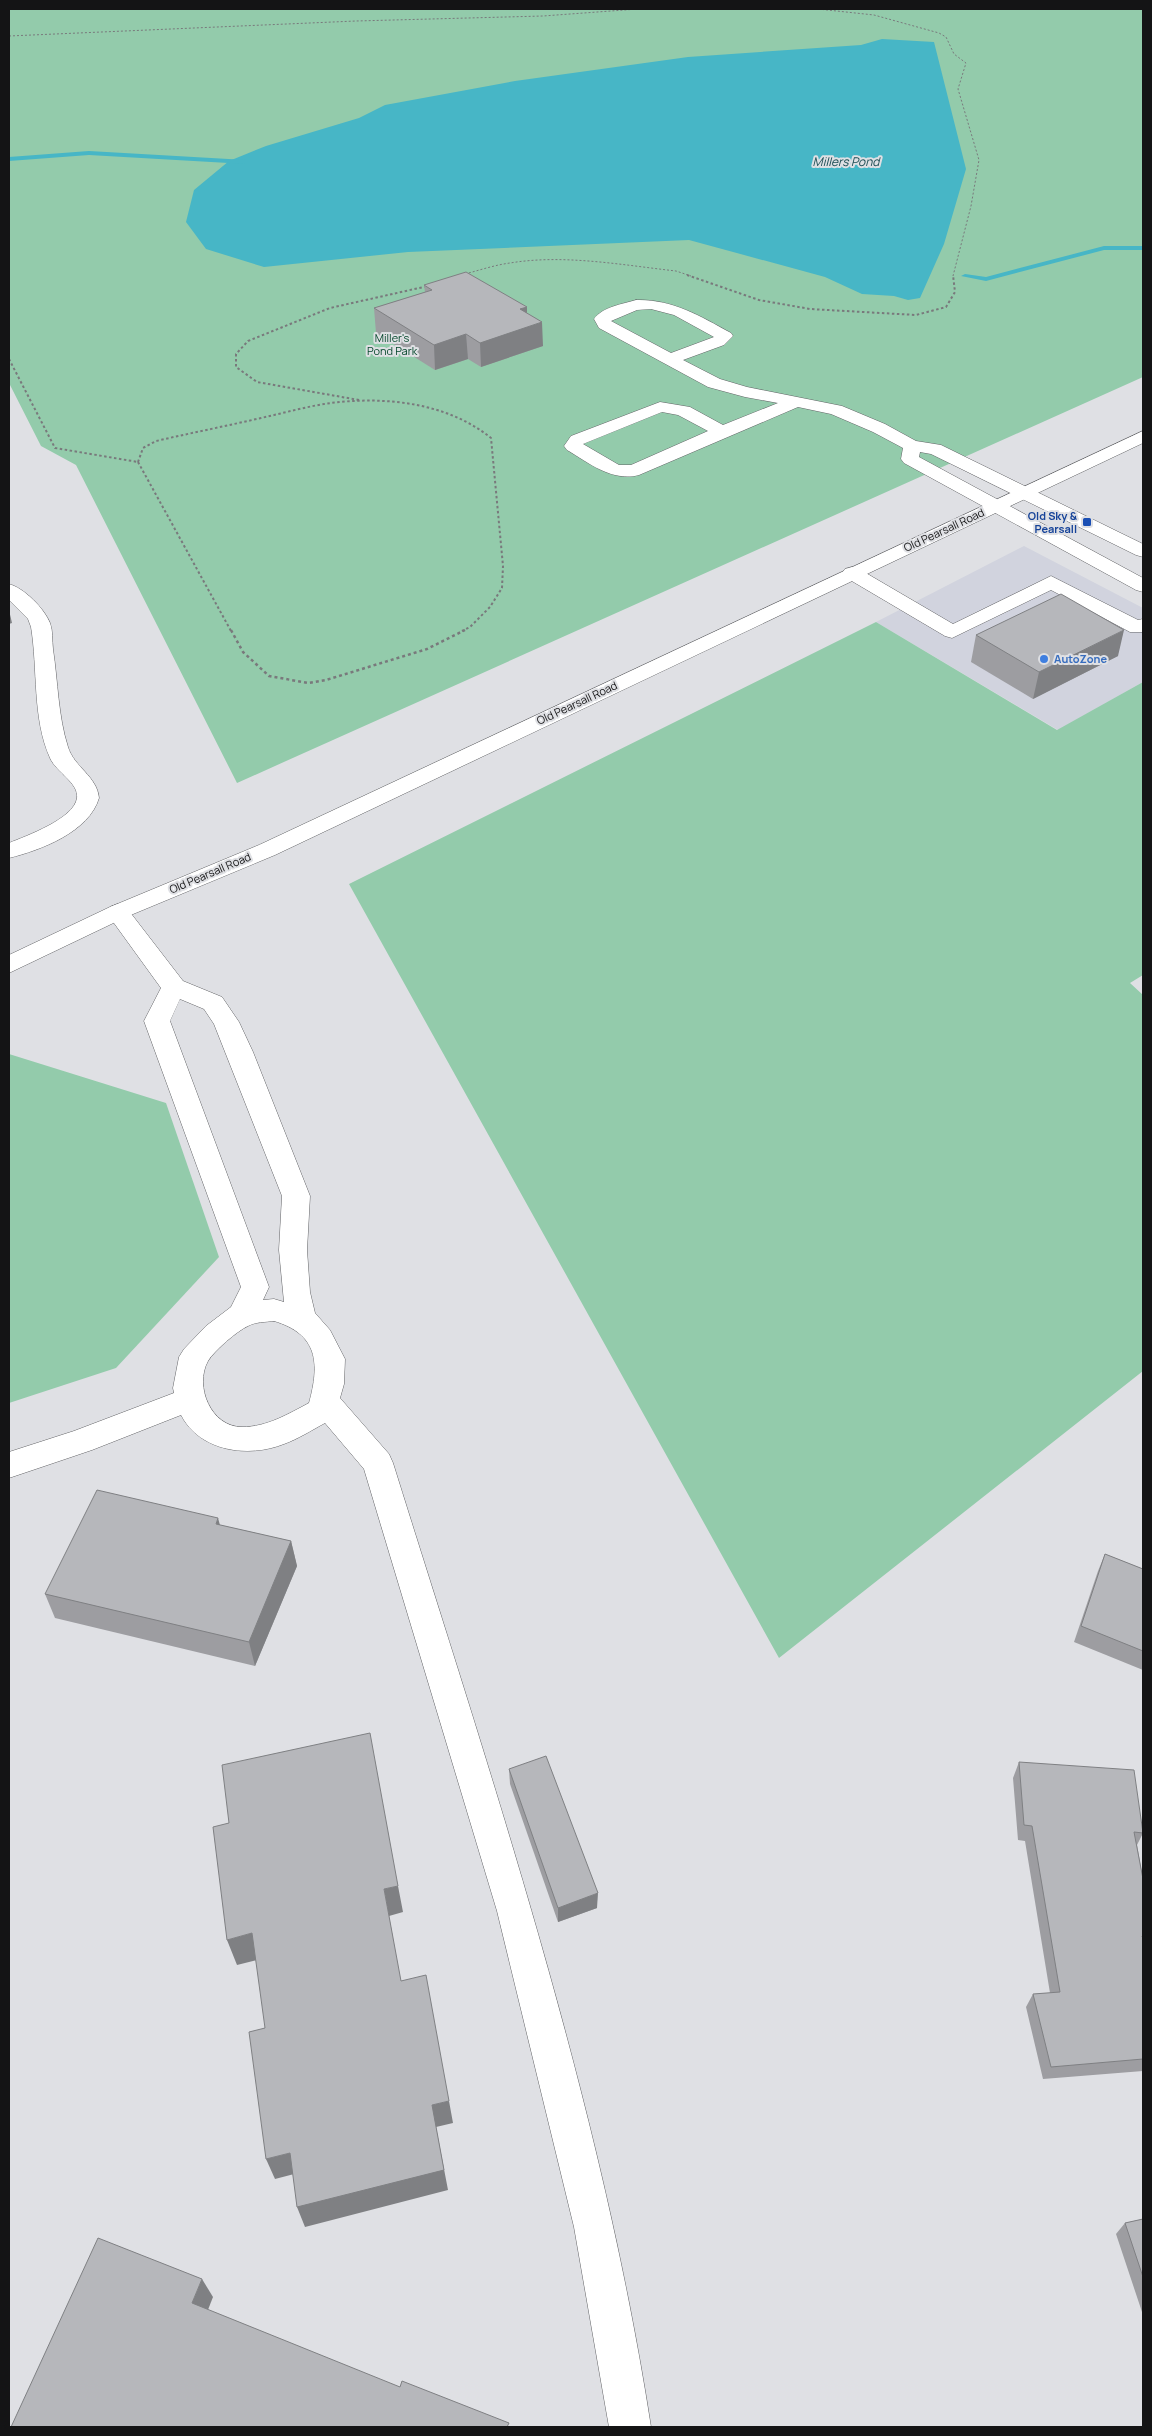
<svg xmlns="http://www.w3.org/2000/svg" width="1152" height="2436" font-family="Manrope,sans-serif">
<rect width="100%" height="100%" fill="#dfe0e4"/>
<path fill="#d1d3de" d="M 1024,546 L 1143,608 L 1143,682 L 1058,730 L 876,622 Z"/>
<g fill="#93cbab">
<path d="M 9,9 L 1143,9 L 1143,377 L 237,783 L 76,465 L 41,446 L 9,383 Z"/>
<path d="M 876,622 L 1057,730 L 1143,682 L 1143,975 L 1130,983 L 1143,995 L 1143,1371 L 779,1658 L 349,884 Z"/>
<path d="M 9,1054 L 166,1103 L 219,1257 L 116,1368 L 9,1403 Z"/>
</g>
<path fill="#47b6c6" d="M 882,39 L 934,42 L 966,169 L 944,244 L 920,298 L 908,300 L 894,296 L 862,294 L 825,277 L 689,240 L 408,252 L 264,267 L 206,249 L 186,222 L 194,190 L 229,161 L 266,146 L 359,118 L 385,105 L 515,81 L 688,57 L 861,45 Z"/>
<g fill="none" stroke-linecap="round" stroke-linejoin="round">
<g fill="#47b6c6" fill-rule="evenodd">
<path d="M 89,151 L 246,160 L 249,162 L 246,164 L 89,155 L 9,161 L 9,157 Z"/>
<path d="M 1104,246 L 1143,246 L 1143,250 L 1104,250 L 986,281 L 961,276 L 965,274 L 986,277 Z"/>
</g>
<g stroke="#636467" stroke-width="1">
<g id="minor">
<path d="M 636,300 C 672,299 700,316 731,333 L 733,336 L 724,345 L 683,360 L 720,379 L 747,387 L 842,406 L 885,424 L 916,441 L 941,445 L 1143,544 L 1143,557 L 1136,555 L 931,454 L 920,452 L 919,457 L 1143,578 L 1143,592 L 1136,590 L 904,463 L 901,459 L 903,448 L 873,432 L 831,414 L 798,407 L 639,475 C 612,482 589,463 567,450 L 564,446 L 571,436 L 660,402 L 690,407 L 723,425 L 778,403 L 745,397 L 708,387 L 599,328 L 594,319 C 602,307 623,304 636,300 ZM 651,309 L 674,315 L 714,337 L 671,353 L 611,321 L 637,310 ZM 662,412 L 678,415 L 708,431 L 631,465 L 619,465 L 583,444 Z"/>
<path d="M 852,567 L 859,569 L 953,624 L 1051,576 L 1138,620 L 1143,619 L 1143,632 L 1130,632 L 1051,590 L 952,638 L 945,636 L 845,577 L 842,573 L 845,569 Z"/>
<path d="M 9,584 C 24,588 44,608 50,623 C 53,631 52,640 53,649 C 58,682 58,716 68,747 C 74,767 97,776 99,798 C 89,832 41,850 9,858 L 9,843 C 26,836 74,819 77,798 C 79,783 56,772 50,758 C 32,718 38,669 31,627 L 28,619 L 9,600 Z"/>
<path d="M 118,904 L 126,907 L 183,981 L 222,997 L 239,1022 L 253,1052 L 310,1196 L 307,1250 L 310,1292 L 315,1313 L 330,1330 L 345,1359 L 344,1384 L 340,1398 L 389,1454 L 393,1463 C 492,1780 600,2098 651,2427 L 609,2427 L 574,2227 L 497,1911 L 364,1469 L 325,1423 C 312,1430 298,1439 284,1444 C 249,1458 200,1452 181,1415 L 92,1450 L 9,1478 L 9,1452 L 74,1431 L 174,1393 L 173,1388 L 179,1357 L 184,1349 L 206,1326 L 231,1307 L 241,1287 L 144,1021 L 161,988 L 106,912 L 110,907 ZM 180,999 L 204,1009 L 214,1024 L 282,1196 L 279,1250 L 284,1302 L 274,1299 L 263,1300 L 269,1287 L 170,1021 ZM 274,1321 C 318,1334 320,1363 309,1403 C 288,1414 267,1427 242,1427 C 211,1427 194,1386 208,1361 C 214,1351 237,1331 248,1326 C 255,1322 266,1322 274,1321 Z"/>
</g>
</g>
<g stroke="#636467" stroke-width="1">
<path id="major" d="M 1143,431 L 1143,443 L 275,855 L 126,917 L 9,973 L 9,955 L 110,907 L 259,845 Z"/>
</g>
<g stroke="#79797c" stroke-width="1" stroke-dasharray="2 2" stroke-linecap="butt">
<path d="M 818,9 L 874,15 L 939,33 L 946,37 L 954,54 L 966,63 L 958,89 L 979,160 L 971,206 L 953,276"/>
<path d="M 9,36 L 356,21 L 543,16 L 638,9"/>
<path d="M 465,274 C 480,270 495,265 510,263 C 564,254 622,265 676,271 L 691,276"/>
</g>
<g stroke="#79797c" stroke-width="2" stroke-dasharray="2.5 2.5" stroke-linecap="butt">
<path d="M 687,275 L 759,300 L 810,309 L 916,315 L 946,307 L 955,292 L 953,275"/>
<path d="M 9,359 L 55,448 L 138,462"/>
<path d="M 359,400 L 257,382 L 236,367 L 236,354 L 248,341 L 330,308 L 428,286"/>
<path d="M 138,462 L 231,631"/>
<path d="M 138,462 L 143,448 L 156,441 C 191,433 226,426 261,418 C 284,413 308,406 331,403 C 386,396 448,403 491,438 L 503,566 L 502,588 L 490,607 L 470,627 L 462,631"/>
</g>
<path stroke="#79797c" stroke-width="2.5" stroke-dasharray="3 3" stroke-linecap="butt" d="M 231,630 L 243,652 L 269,676 L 308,683 L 326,680 L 427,649 L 465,630"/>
<use href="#minor" fill="#fff" fill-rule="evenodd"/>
<use href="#major" fill="#fff" fill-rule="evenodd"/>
</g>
<g fill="#9d9da1">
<path d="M 424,285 L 527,307 L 527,313 L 543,346 L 481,367 L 468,359 L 435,370 L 376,333 L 374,308 L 425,292 Z"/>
<path d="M 976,635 L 1118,656 L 1033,699 L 971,662 Z"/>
<path d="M 220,1525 L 291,1541 L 297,1566 L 255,1666 L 55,1618 L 45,1594 Z"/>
<path d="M 1105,1554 L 1143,1569 L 1143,1670 L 1074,1642 L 1098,1571 Z"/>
<path d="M 1019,1762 L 1143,1833 L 1137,1845 L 1143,1879 L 1143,2071 L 1043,2079 L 1026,2007 L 1033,1994 L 1050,1993 L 1025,1841 L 1018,1840 L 1013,1778 Z"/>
<path d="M 509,1769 L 597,1908 L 558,1922 L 510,1784 Z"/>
<path d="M 1143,2219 L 1143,2315 L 1116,2234 L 1125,2223 Z"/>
</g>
<g fill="#7f8083">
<path d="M 527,307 L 527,327 L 542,322 L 543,346 L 481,367 L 480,343 L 520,309 Z"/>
<path d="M 466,334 L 468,359 L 435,370 L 434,345 Z"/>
<path d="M 9,610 L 12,623 L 9,624 Z"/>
<path d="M 1124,630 L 1118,656 L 1033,699 L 1039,672 Z"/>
<path d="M 218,1518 L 225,1543 L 216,1524 Z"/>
<path d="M 291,1541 L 297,1566 L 255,1666 L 249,1642 Z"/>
<path d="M 398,1886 L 403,1912 L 389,1916 L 405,2006 L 384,1889 Z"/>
<path d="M 598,1893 L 597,1908 L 558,1922 L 558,1908 Z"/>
<path d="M 252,1933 L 261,1959 L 237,1965 L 227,1940 Z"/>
<path d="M 449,2101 L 453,2123 L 436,2127 L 448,2190 L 305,2227 L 297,2207 L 432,2105 Z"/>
<path d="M 290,2153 L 298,2173 L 275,2179 L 266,2159 Z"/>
<path d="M 202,2279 L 213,2297 L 204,2320 L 192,2303 Z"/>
</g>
<g fill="#b6b7bb" stroke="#7f8083">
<path d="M 466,272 L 527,307 L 520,309 L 542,322 L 480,343 L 466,334 L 434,345 L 374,308 L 432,290 L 424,285 Z"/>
<path d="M 1061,594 L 1124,630 L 1039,672 L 976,635 Z"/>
<path d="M 97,1490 L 218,1518 L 216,1524 L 291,1541 L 249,1642 L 45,1594 Z"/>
<path d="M 1105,1554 L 1143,1569 L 1143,1651 L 1081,1626 Z"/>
<path d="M 370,1733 L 398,1886 L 384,1889 L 401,1981 L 426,1975 L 449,2101 L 432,2105 L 444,2170 L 297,2207 L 290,2153 L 266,2159 L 249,2032 L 265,2028 L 252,1933 L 227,1940 L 213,1827 L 229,1823 L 222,1765 Z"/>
<path d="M 546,1756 L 598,1893 L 558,1908 L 509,1769 Z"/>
<path d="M 1019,1762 L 1134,1770 L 1143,1833 L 1134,1832 L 1143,1879 L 1143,1936 L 1142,1936 L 1143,1939 L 1143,2059 L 1051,2067 L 1033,1994 L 1060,1992 L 1032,1826 L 1024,1825 Z"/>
<path d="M 1143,2219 L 1143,2277 L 1125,2223 Z"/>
<path d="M 98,2238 L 202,2279 L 192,2303 L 400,2387 L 402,2381 L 509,2423 L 507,2427 L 11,2427 Z"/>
</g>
<rect fill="#1a4fb4" stroke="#dfe0e4" stroke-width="2" x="1082" y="517" width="10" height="10" rx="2.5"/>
<circle fill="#3f7fe0" stroke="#dfe0e4" stroke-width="2" cx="1044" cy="659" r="5"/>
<g text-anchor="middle" stroke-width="4" stroke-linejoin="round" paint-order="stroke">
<g font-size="11" fill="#04472b" stroke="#dfe0e4">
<text x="392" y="342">Miller's<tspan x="392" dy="13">Pond Park</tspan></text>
</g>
<g font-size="11" font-weight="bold" fill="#164399" stroke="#dfe0e4" text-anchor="end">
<text x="1077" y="520">Old Sky &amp;<tspan x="1077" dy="13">Pearsall</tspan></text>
</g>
<g font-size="11" fill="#141415" stroke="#dfe0e4">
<text transform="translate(944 530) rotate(-25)" y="4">Old Pearsall Road</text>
<text transform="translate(577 703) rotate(-25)" y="4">Old Pearsall Road</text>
<text transform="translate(210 873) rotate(-23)" y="4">Old Pearsall Road</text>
</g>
<g font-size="11" font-weight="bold" fill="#366cbe" stroke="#dfe0e4" text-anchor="start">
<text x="1054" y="663">AutoZone</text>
</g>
<g font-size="12" font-style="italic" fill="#1b4c53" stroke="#dfe0e4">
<text x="846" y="166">Millers Pond</text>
</g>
</g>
<rect width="1152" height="2436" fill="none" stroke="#141415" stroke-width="20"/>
</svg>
